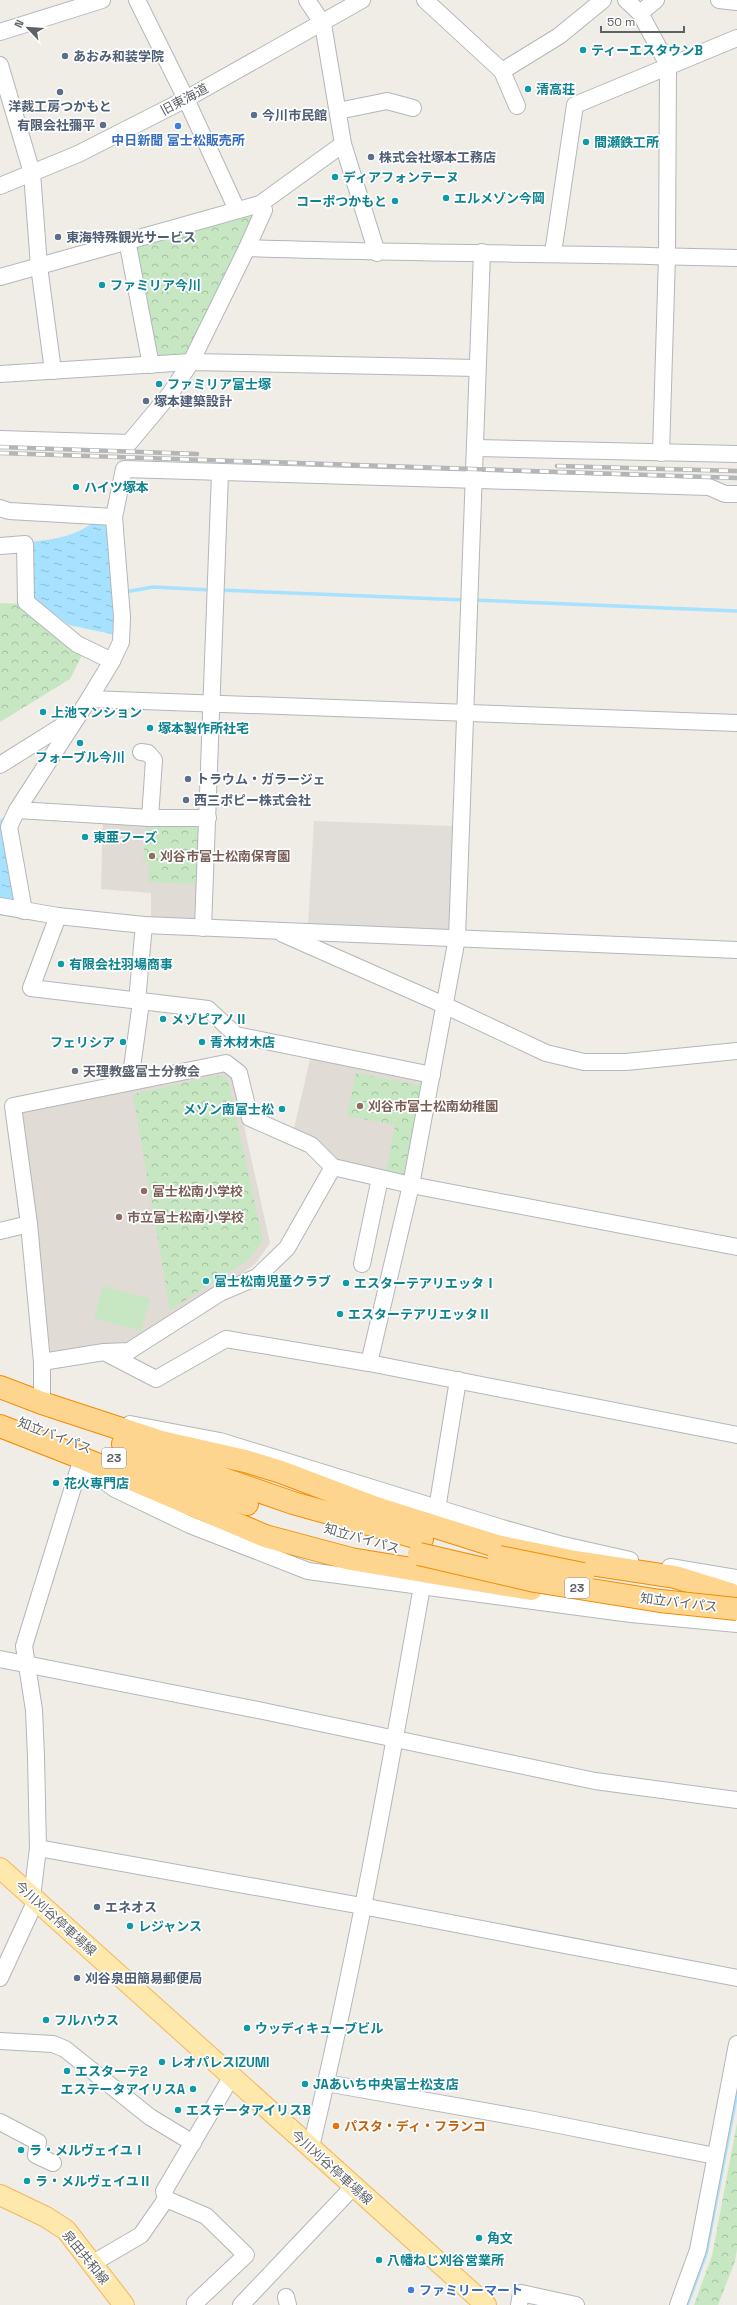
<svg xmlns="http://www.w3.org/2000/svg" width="737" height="2305" font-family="'Space Grotesk','Noto Sans JP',sans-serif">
<defs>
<pattern id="forest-crowns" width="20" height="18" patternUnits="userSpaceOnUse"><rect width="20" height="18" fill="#c6e7c2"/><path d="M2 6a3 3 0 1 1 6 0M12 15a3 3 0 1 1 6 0" fill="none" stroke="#a4bfa1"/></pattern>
<pattern id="water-ripples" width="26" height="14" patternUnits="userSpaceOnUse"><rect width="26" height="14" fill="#a6e2ff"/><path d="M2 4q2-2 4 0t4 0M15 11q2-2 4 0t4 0" fill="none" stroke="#8abbd2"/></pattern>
</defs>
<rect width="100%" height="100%" fill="#f0ece6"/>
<path fill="#e1deda" d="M 314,821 L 454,826 L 449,930 L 308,924 Z"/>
<g fill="#e0dbd4">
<path d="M 103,819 L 204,823 L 197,920 L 151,918 L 151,893 L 101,889 Z"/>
<path d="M 311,1055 L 427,1079 L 405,1181 L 339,1165 L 293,1133 Z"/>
<path d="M 225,1070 L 233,1077 L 270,1243 L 255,1264 L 236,1278 L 128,1346 L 44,1354 L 17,1113 Z"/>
</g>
<g fill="url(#forest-crowns)">
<path d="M 257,213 L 183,358 L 155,360 L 133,244 Z"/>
<path d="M 0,603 L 23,604 L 84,651 L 70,679 L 0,722 Z"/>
<path d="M 146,825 L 199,826 L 195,884 L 148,882 L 149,862 L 143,862 Z"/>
<path d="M 356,1073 L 423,1086 L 403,1176 L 386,1172 L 395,1125 L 347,1116 Z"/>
<path d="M 221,1075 L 228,1081 L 263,1241 L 248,1260 L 170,1310 L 133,1094 Z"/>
<path d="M 737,2123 L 737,2249 L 735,2261 L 718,2305 L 694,2305 L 712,2256 Z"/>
</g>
<path fill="#c6e7c2" d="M 103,1286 L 150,1299 L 141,1331 L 94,1318 Z"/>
<g fill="url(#water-ripples)">
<path d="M 98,519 L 107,521 L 116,635 L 69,625 L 32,597 L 32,542 C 60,538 74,537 98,519 Z"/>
<path d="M 4,817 L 15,904 L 0,901 L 0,820 Z"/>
</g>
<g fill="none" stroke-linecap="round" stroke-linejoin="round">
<g stroke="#a6e2ff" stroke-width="3.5">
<path d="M 125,590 L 125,592 L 153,587 L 211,590"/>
<path d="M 219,590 L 465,600"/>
<path d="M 473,600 L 737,611"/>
<path d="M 687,2305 L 706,2254 L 737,2092"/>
</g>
<g stroke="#b3b7ba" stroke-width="18">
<g id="minor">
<path d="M 137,0 L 186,99 L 237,210"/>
<path d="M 307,0 L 323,24 L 343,144 L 377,253"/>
<path d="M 425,0 L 502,71 L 559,36 L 603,0"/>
<path d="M 626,0 L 640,13"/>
<path d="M 656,0 L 640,13 L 668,65 L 667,256 L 661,453"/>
<path d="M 719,0 L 737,2"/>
<path d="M 0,32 L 102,0"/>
<path d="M 0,65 L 32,173 L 39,266 L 53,371"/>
<path d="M 502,71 L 517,106"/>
<path d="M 338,111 L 387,101 L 413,108"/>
<path d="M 0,186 L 78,154 L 186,99 L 362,0"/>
<path d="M 127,240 L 151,365"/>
<path d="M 247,248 C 411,254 574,253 737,258"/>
<path d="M 553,253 L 575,105 L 737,38"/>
<path d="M 0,277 L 260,204 L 343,144"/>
<path d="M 0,374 L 191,362 L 477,368"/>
<path d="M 0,439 L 129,443 L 170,394 L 191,362 L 247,248 L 264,210 L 260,204"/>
<path d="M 476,448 L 737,454"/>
<path d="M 0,508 L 9,511 L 114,517"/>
<path d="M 0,546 L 25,544 L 26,602 L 77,644 L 112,661"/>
<path d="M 89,699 L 737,723"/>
<path d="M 141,752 L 148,753 L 154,760 L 150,818"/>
<path d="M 0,765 L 73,719"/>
<path d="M 17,810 L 9,827 L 24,911"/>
<path d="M 208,818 L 150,818 L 17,810 L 89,699 L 112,661 L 121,642 L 122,617 L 114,517 L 124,469 L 709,487 L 725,494 L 737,494"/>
<path d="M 0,906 L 58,916 L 144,925 L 737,950"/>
<path d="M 58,916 L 31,988 L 208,1009 L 236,1035 L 432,1075"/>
<path d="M 203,928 L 220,473"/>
<path d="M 283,934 L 444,1005 L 546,1053 L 584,1062 L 626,1062 L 737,1051"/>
<path d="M 137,1001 L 144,925"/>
<path d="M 130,1082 L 141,1002"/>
<path d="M 0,1231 L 29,1224"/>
<path d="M 362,1264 L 380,1178"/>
<path d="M 105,1352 L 129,1351 L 220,1293 L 257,1277 L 287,1248 L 333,1167"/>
<path d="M 42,1362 L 104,1352 L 156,1379 L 226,1339 L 369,1363 L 737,1435"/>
<path d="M 369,1363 L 411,1185 L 457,938 L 482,252"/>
<path d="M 42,1403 L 42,1362 L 29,1224 L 13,1106 L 226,1063 L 239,1073 L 250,1118 L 311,1145 L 333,1167 L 411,1185 L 737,1247"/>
<path d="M 130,1424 L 220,1441 L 502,1528 L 559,1544 L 630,1560"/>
<path d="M 83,1459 L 94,1474 L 115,1489 L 190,1525 L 308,1571 L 631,1614 L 737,1624"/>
<path d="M 437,1509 L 458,1380"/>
<path d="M 670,1567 L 737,1578"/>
<path d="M 0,1659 L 263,1711 L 595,1781 L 737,1800"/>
<path d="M 38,1848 L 362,1906 L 737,1978"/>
<path d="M 32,1897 L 38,1848 L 36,1757 L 34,1710 L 24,1646 L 82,1458"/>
<path d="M 0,1978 L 36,1900"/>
<path d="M 0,2041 L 53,2044 L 65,2049 L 150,2117 L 193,2143"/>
<path d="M 326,2083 L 534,2120 L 715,2156"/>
<path d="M 0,2122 L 38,2142 L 36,2155 L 53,2163"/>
<path d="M 311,2147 C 355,1962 389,1774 422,1586"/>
<path d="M 166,2199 L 206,2216 L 246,2255 L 195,2303 L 196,2305"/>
<path d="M 93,2263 L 141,2235 L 166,2199 L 164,2191 L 232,2076"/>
<path d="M 286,2297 L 288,2305"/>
<path d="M 241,2305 L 354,2186"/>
<path d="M 519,2305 L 521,2293 L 576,2305"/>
<path d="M 678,2305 L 698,2250 L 737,2044"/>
</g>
</g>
<g stroke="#f3b75c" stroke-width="22">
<g id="major">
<path d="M 0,1868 L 486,2305"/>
<path d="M 0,2195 L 46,2217 L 66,2230 L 124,2305"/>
</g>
</g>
<g stroke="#f58c00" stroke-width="24">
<g id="highway">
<path d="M 0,1387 L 42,1403 L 161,1442 L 245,1461 L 281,1472 L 376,1508 L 496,1546 L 570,1561 L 675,1577 L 730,1594"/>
<path d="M 0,1426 L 82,1458 L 265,1536 L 351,1559 L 531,1589"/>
<path d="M 123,1444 L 293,1503 L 422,1539"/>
<path d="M 126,1463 L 180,1483 L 247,1504"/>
</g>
</g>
<use href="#minor" stroke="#fff" stroke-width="16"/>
<use href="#major" stroke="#ffe8ab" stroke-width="20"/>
<use href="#highway" stroke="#fed58f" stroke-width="22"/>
<g stroke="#b4b5b6" stroke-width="4.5">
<g id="rail">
<path d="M 0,447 L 197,454"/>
<path d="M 0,453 L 737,478"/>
<path d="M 557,466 L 737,471"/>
</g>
</g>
<use href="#rail" stroke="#fff" stroke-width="3" stroke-dasharray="9" stroke-linecap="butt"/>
<g stroke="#f58c00" stroke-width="24" stroke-linecap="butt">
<g id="highway-bridge">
<path d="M 419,1554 L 535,1581 L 660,1601 L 737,1609"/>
<path d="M 499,1557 L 583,1574"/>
</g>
</g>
<use href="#highway-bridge" stroke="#fed58f" stroke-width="22"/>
</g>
<g fill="#0f9aa8" stroke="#fff" stroke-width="1.5">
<circle cx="583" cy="50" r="4"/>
<circle cx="528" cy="89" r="4"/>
<circle cx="586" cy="142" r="4"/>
<circle cx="335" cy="177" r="4"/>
<circle cx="446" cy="198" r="4"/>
<circle cx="395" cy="201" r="4"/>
<circle cx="102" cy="285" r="4"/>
<circle cx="159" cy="384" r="4"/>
<circle cx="76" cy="487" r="4"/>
<circle cx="43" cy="712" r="4"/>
<circle cx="150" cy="728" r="4"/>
<circle cx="80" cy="743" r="4"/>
<circle cx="85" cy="837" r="4"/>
<circle cx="61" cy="964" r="4"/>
<circle cx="163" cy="1019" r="4"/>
<circle cx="123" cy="1042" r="4"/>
<circle cx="202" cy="1042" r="4"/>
<circle cx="282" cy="1109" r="4"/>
<circle cx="206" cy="1281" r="4"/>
<circle cx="346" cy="1283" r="4"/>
<circle cx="340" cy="1314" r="4"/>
<circle cx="56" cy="1483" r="4"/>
<circle cx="130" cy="1926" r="4"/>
<circle cx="46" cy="2020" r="4"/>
<circle cx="247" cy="2028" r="4"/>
<circle cx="162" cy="2062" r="4"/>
<circle cx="67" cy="2071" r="4"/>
<circle cx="305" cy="2084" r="4"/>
<circle cx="193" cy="2089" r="4"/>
<circle cx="178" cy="2110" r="4"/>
<circle cx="21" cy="2150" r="4"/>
<circle cx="27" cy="2181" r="4"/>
<circle cx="479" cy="2238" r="4"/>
<circle cx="379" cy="2260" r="4"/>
</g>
<g fill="#5c6f8a" stroke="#fff" stroke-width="1.5">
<circle cx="65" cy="56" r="4"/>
<circle cx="60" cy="92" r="4"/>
<circle cx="254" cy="115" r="4"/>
<circle cx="103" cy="125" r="4"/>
<circle cx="371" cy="157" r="4"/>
<circle cx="58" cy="237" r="4"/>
<circle cx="146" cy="401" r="4"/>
<circle cx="188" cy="779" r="4"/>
<circle cx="186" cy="800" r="4"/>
<circle cx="97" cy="1907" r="4"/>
<circle cx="77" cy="1978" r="4"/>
</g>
<g fill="#3f7fe0" stroke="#fff" stroke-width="1.5">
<circle cx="178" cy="126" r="4"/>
<circle cx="411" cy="2290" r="4"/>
</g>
<g fill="#8d6e63" stroke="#fff" stroke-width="1.5">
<circle cx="152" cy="856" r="4"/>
<circle cx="360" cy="1106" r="4"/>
<circle cx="144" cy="1191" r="4"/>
<circle cx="119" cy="1217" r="4"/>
</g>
<circle fill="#6b7280" stroke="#fff" stroke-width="1.5" cx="75" cy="1071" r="4"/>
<circle fill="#e8710a" stroke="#fff" stroke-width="1.5" cx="336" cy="2126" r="4"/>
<g text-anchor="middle" stroke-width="3.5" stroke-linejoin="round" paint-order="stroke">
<g fill="#fff" stroke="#8e9194" stroke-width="1">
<rect x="102" y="1448" width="24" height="20" rx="3"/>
<rect x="565" y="1578" width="24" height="20" rx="3"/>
</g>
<g font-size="12" font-weight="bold" fill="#5d6266">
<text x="114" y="1462">23</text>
<text x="577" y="1592">23</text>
</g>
<g font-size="13" font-weight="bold" fill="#0d838f" stroke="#fff" text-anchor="start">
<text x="591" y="55">ティーエスタウンB</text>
<text x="536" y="94">清高荘</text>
<text x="594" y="147">間瀬鉄工所</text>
<text x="343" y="182">ディアフォンテーヌ</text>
<text x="454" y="203">エルメゾン今岡</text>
<text x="387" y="206" text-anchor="end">コーポつかもと</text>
<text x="110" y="290">ファミリア今川</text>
<text x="167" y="389">ファミリア富士塚</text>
<text x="84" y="492">ハイツ塚本</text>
<text x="51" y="717">上池マンション</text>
<text x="158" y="733">塚本製作所社宅</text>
<text x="80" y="762" text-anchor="middle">フォーブル今川</text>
<text x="93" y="842">東亜フーズ</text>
<text x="69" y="969">有限会社羽場商事</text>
<text x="171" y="1024">メゾピアノⅡ</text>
<text x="115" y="1047" text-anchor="end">フェリシア</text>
<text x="210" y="1047">青木材木店</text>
<text x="274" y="1114" text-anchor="end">メゾン南富士松</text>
<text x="214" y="1286">富士松南児童クラブ</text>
<text x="354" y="1288">エスターテアリエッタⅠ</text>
<text x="348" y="1319">エスターテアリエッタⅡ</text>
<text x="64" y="1488">花火専門店</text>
<text x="138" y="1931">レジャンス</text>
<text x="54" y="2025">フルハウス</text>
<text x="255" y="2033">ウッディキューブビル</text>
<text x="170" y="2067">レオパレスIZUMI</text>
<text x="75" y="2076">エスターテ2</text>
<text x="313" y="2089">JAあいち中央富士松支店</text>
<text x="185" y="2094" text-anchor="end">エステータアイリスA</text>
<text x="186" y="2115">エステータアイリスB</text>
<text x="29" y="2155">ラ・メルヴェイユⅠ</text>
<text x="35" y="2186">ラ・メルヴェイユⅡ</text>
<text x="487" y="2243">角文</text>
<text x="387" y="2265">八幡ねじ刈谷営業所</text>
</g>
<g font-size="13" font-weight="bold" fill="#4e5e75" stroke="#fff" text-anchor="start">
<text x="73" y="61">あおみ和装学院</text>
<text x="60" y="111" text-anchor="middle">洋裁工房つかもと</text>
<text x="262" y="120">今川市民館</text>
<text x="95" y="130" text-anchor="end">有限会社彌平</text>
<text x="379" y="162">株式会社塚本工務店</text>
<text x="66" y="242">東海特殊観光サービス</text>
<text x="154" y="406">塚本建築設計</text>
<text x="196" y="784">トラウム・ガラージェ</text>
<text x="194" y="805">西三ポピー株式会社</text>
<text x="105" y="1912">エネオス</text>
<text x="85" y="1983">刈谷泉田簡易郵便局</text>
</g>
<g font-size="13" fill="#5d6266" stroke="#fff">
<text transform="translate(184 99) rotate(-28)" y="5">旧東海道</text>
<text transform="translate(55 1435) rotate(21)" y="5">知立バイパス</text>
<text transform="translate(362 1538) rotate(16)" y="5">知立バイパス</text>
<text transform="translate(679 1602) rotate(7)" y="5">知立バイパス</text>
<text transform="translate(56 1918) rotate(42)" y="5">今川刈谷停車場線</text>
<text transform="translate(332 2167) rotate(42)" y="5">今川刈谷停車場線</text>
<text transform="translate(86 2257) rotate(51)" y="5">泉田共和線</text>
</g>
<g font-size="13" font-weight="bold" fill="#366cbe" stroke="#fff">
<text x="178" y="145">中日新聞 富士松販売所</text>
<text x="419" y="2295" text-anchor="start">ファミリーマート</text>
</g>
<g font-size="13" font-weight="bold" fill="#785e54" stroke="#fff" text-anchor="start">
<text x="160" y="861">刈谷市富士松南保育園</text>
<text x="368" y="1111">刈谷市富士松南幼稚園</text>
<text x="152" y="1196">富士松南小学校</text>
<text x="127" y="1222">市立富士松南小学校</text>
</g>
<g font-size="13" font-weight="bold" fill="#5b616d" stroke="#fff" text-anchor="start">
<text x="83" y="1076">天理教盛富士分教会</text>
</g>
<g font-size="13" font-weight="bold" fill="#c56008" stroke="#fff" text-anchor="start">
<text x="344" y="2131">パスタ・ディ・フランコ</text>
</g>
</g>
<g transform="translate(28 28) rotate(295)" stroke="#ffffff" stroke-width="3" paint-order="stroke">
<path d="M0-3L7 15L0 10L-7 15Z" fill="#5d6266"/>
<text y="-6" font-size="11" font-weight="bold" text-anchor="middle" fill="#5d6266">N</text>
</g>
<path d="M601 26v6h83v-6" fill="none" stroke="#5d6266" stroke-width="2"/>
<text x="607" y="26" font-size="12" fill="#5d6266" stroke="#ffffff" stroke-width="3" paint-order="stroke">50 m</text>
</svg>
